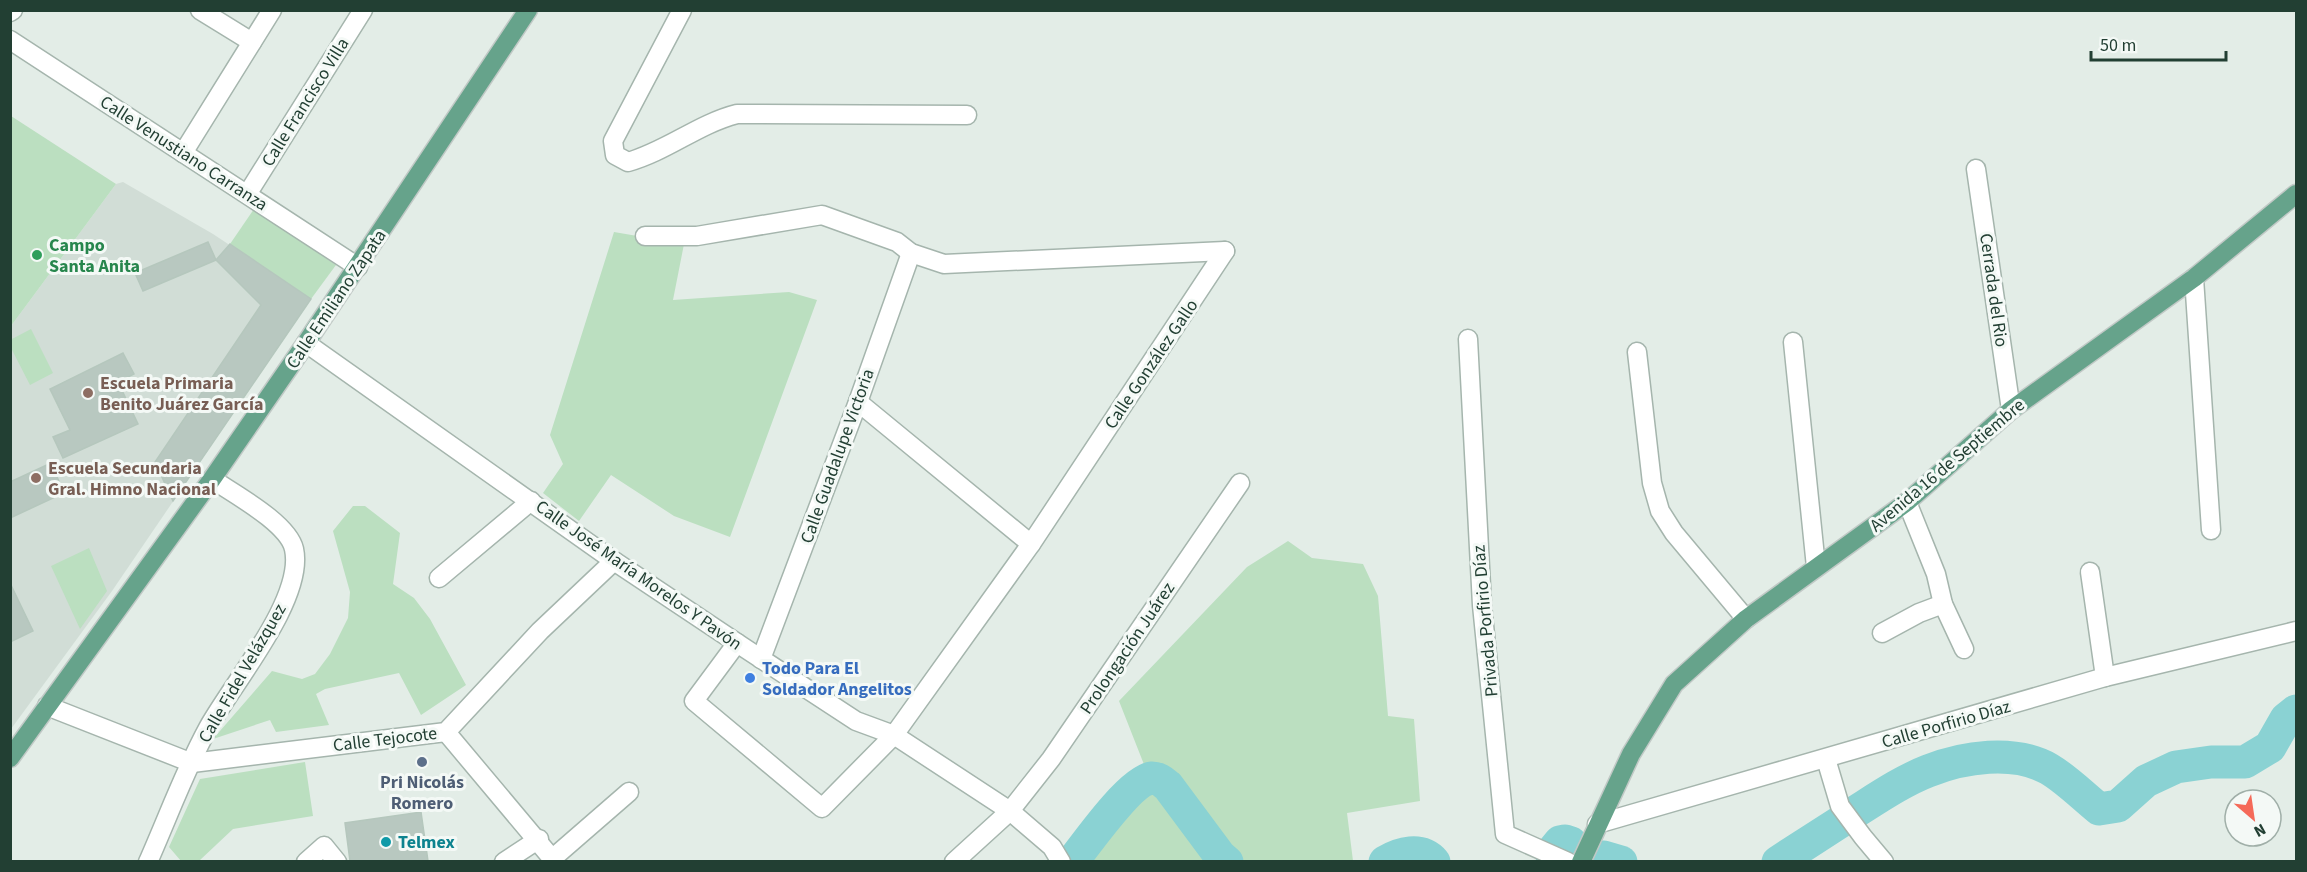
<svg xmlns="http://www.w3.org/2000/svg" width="2307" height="872" font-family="'Source Sans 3',sans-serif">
<rect width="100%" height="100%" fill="#e3ede7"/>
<path fill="#d1ddd6" d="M 123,182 L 213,234 L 311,299 L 112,591 L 11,729 L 11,326 L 116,184 Z"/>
<g fill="#bbdfc0">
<path d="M 11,116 L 116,184 L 11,326 Z"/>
<path d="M 254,209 L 336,265 L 311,299 L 230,244 Z"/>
<path d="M 614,232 L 684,244 L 673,300 L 789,292 L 817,300 L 730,537 L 674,516 L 611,475 L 579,521 L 543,493 L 563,464 L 550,435 Z"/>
<path d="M 31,329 L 53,373 L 30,385 L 11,348 L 10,340 Z"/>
<path d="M 353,506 L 365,506 L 400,533 L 393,584 L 414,598 L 430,619 L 466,685 L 421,715 L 399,673 L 325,689 L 316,694 L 329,725 L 276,732 L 270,720 L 213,739 L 272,671 L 302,679 L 315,674 L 330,654 L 348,618 L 350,592 L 333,531 Z"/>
<path d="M 1288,541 L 1312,558 L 1363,564 L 1378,596 L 1388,716 L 1414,719 L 1420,801 L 1347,813 L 1353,861 L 1071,862 L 1066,853 L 1145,767 L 1119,701 L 1247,567 Z"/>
<path d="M 89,548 L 107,591 L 80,629 L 51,566 Z"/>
<path d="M 305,762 L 313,816 L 233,829 L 199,861 L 181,861 L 169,847 L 200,779 Z"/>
</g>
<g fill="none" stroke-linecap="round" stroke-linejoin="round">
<g stroke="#8ad2d3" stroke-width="33">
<path d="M 1852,814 C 1876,799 1902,781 1928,771 C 1963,757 2014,749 2049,769 C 2066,779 2083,796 2099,809 L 2118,806 L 2146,781 L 2176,767 L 2211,762 L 2245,762 L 2270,747 L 2286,719 L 2296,711"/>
<path d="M 1551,853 L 1560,842 L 1565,841 L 1571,843"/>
<path d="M 1604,857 L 1621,862"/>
<path d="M 1072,862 C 1086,844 1131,780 1152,778 C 1159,778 1163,782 1168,786 L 1220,856 L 1227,862"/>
<path d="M 1385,862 C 1400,853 1421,847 1434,862"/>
<path d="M 1778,862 L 1840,822"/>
</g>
</g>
<g fill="#b8c8c0" stroke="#b5c7bd" stroke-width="1.5">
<path d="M 208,242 L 216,260 L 143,291 L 135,273 Z"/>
<path d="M 230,244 L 311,299 L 173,501 L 155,462 L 261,305 L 216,260 Z"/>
<path d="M 123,353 L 134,374 L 118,382 L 138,424 L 63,458 L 53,437 L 70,430 L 50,389 Z"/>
<path d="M 51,463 L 64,493 L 10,518 L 10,482 Z"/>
<path d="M 10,583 L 33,631 L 10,642 Z"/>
<path d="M 421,812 L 428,861 L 350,861 L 345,823 Z"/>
</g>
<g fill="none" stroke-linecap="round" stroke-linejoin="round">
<g stroke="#a5b5ad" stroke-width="21">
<g id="minor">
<path d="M 200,10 L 252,42"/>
<path d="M 682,10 L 613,141 L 615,155 L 628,162 C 667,151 698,124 737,114 L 967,115"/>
<path d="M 10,12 L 13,10"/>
<path d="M 10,40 L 358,267"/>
<path d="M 183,153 L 272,10"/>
<path d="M 1976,169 L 2011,410"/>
<path d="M 248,193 L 363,10"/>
<path d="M 645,236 L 697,236 L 822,215 L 897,242 L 911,253 L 944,264 L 1225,251"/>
<path d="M 2194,278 L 2211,530"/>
<path d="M 1468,339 L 1482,605 L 1505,834 L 1568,862"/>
<path d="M 1793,342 L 1816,567"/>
<path d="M 306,343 L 614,561 L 737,643 L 856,721 L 894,735 L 1010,811 L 1052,847 L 1061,862"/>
<path d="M 1637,352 L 1652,483 L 1660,511 L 1674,533 L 1746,619"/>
<path d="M 858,402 L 1031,544"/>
<path d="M 1907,502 L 1936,574 L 1943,604 L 1964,649"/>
<path d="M 2090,572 L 2105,677"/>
<path d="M 439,578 L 531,501"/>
<path d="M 1882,633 L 1919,613 L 1943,604"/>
<path d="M 737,643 L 694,701 L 822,808 L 894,735 L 1031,544 L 1225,251"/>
<path d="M 761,659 L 858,402 L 911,253"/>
<path d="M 47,706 L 192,763 L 446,732 L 540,631 L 614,561"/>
<path d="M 446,732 L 555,862"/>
<path d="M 1826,759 L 1840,806 L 1863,837 L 1884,862"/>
<path d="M 1597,824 L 2105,677 L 2296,631"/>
<path d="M 553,858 L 629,792"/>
<path d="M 148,862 C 168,817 185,770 208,728 C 232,684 305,599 294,549 C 288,523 234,494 212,479"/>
<path d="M 306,862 L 324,846 L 337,862"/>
<path d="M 504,862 L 539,839"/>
<path d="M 954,862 L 1010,811 L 1051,759 L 1240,483"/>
</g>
</g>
<g stroke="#c1c9c6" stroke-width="21">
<g id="major">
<path d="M 10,758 L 212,479 L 306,343 L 528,10"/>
<path d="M 1581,862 L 1631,754 L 1674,684 L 1746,619 L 1907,502 L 2011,410 L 2194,278 L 2296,194"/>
</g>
</g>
<use href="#minor" stroke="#fff" stroke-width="18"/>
<use href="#major" stroke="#66a38b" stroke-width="18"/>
</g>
<circle fill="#2e9e5b" stroke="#f4f9f6" stroke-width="2" cx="37" cy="255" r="6"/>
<g fill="#8d6e63" stroke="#f4f9f6" stroke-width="2">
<circle cx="88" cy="393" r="6"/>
<circle cx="36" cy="478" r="6"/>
</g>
<circle fill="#3f7fe0" stroke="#f4f9f6" stroke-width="2" cx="750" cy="678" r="6"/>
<circle fill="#5c6f8a" stroke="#f4f9f6" stroke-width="2" cx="422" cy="762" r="6"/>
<circle fill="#0f9aa8" stroke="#f4f9f6" stroke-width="2" cx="386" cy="842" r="6"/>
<g text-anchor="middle" stroke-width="6" stroke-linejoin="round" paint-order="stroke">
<g font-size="18" fill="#223f33" stroke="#f4f9f6">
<text transform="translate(305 102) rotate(-58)" y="6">Calle Francisco Villa</text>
<text transform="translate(184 153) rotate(33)" y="6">Calle Venustiano Carranza</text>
<text transform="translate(1994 290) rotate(82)" y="6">Cerrada del Rio</text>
<text transform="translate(336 299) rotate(-56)" y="6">Calle Emiliano Zapata</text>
<text transform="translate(1151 364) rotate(-56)" y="6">Calle González Gallo</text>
<text transform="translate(837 456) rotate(-70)" y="6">Calle Guadalupe Victoria</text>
<text transform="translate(1947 465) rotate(-40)" y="6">Avenida 16 de Septiembre</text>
<text transform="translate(639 575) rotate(35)" y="6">Calle José María Morelos Y Pavón</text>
<text transform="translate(1485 621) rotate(-95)" y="6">Privada Porfirio Díaz</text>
<text transform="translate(1127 648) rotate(-56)" y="6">Prolongación Juárez</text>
<text transform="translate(242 673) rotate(-60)" y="6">Calle Fidel Velázquez</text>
<text transform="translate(1946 724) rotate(-16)" y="6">Calle Porfirio Díaz</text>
<text transform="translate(385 739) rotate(-7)" y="6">Calle Tejocote</text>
</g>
<g font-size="18" font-weight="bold" fill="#27864d" stroke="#f4f9f6" text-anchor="start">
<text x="49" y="251">Campo<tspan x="49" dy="21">Santa Anita</tspan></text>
</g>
<g font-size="18" font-weight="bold" fill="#785e54" stroke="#f4f9f6" text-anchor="start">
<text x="100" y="389">Escuela Primaria<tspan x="100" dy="21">Benito Juárez García</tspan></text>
<text x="48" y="474">Escuela Secundaria<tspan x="48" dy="21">Gral. Himno Nacional</tspan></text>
</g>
<g font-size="18" font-weight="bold" fill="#366cbe" stroke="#f4f9f6" text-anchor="start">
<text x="762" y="674">Todo Para El<tspan x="762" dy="21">Soldador Angelitos</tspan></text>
</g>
<g font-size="18" font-weight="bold" fill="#4e5e75" stroke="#f4f9f6">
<text x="422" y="788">Pri Nicolás<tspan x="422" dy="21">Romero</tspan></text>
</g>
<g font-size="18" font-weight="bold" fill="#0d838f" stroke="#f4f9f6" text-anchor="start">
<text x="398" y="848">Telmex</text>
</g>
</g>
<rect width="2307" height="872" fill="none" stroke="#223f33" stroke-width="24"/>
<g transform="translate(2253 818) rotate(151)"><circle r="28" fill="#f4f9f6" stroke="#a0afa8" stroke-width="1.5"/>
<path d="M0-4.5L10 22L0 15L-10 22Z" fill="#f56a59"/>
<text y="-9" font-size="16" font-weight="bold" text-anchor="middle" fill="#223f33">N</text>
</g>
<path d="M2091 51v9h135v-9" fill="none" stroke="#223f33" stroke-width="3"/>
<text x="2100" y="51" font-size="18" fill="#223f33" stroke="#f4f9f6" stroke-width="4.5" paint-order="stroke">50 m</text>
</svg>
